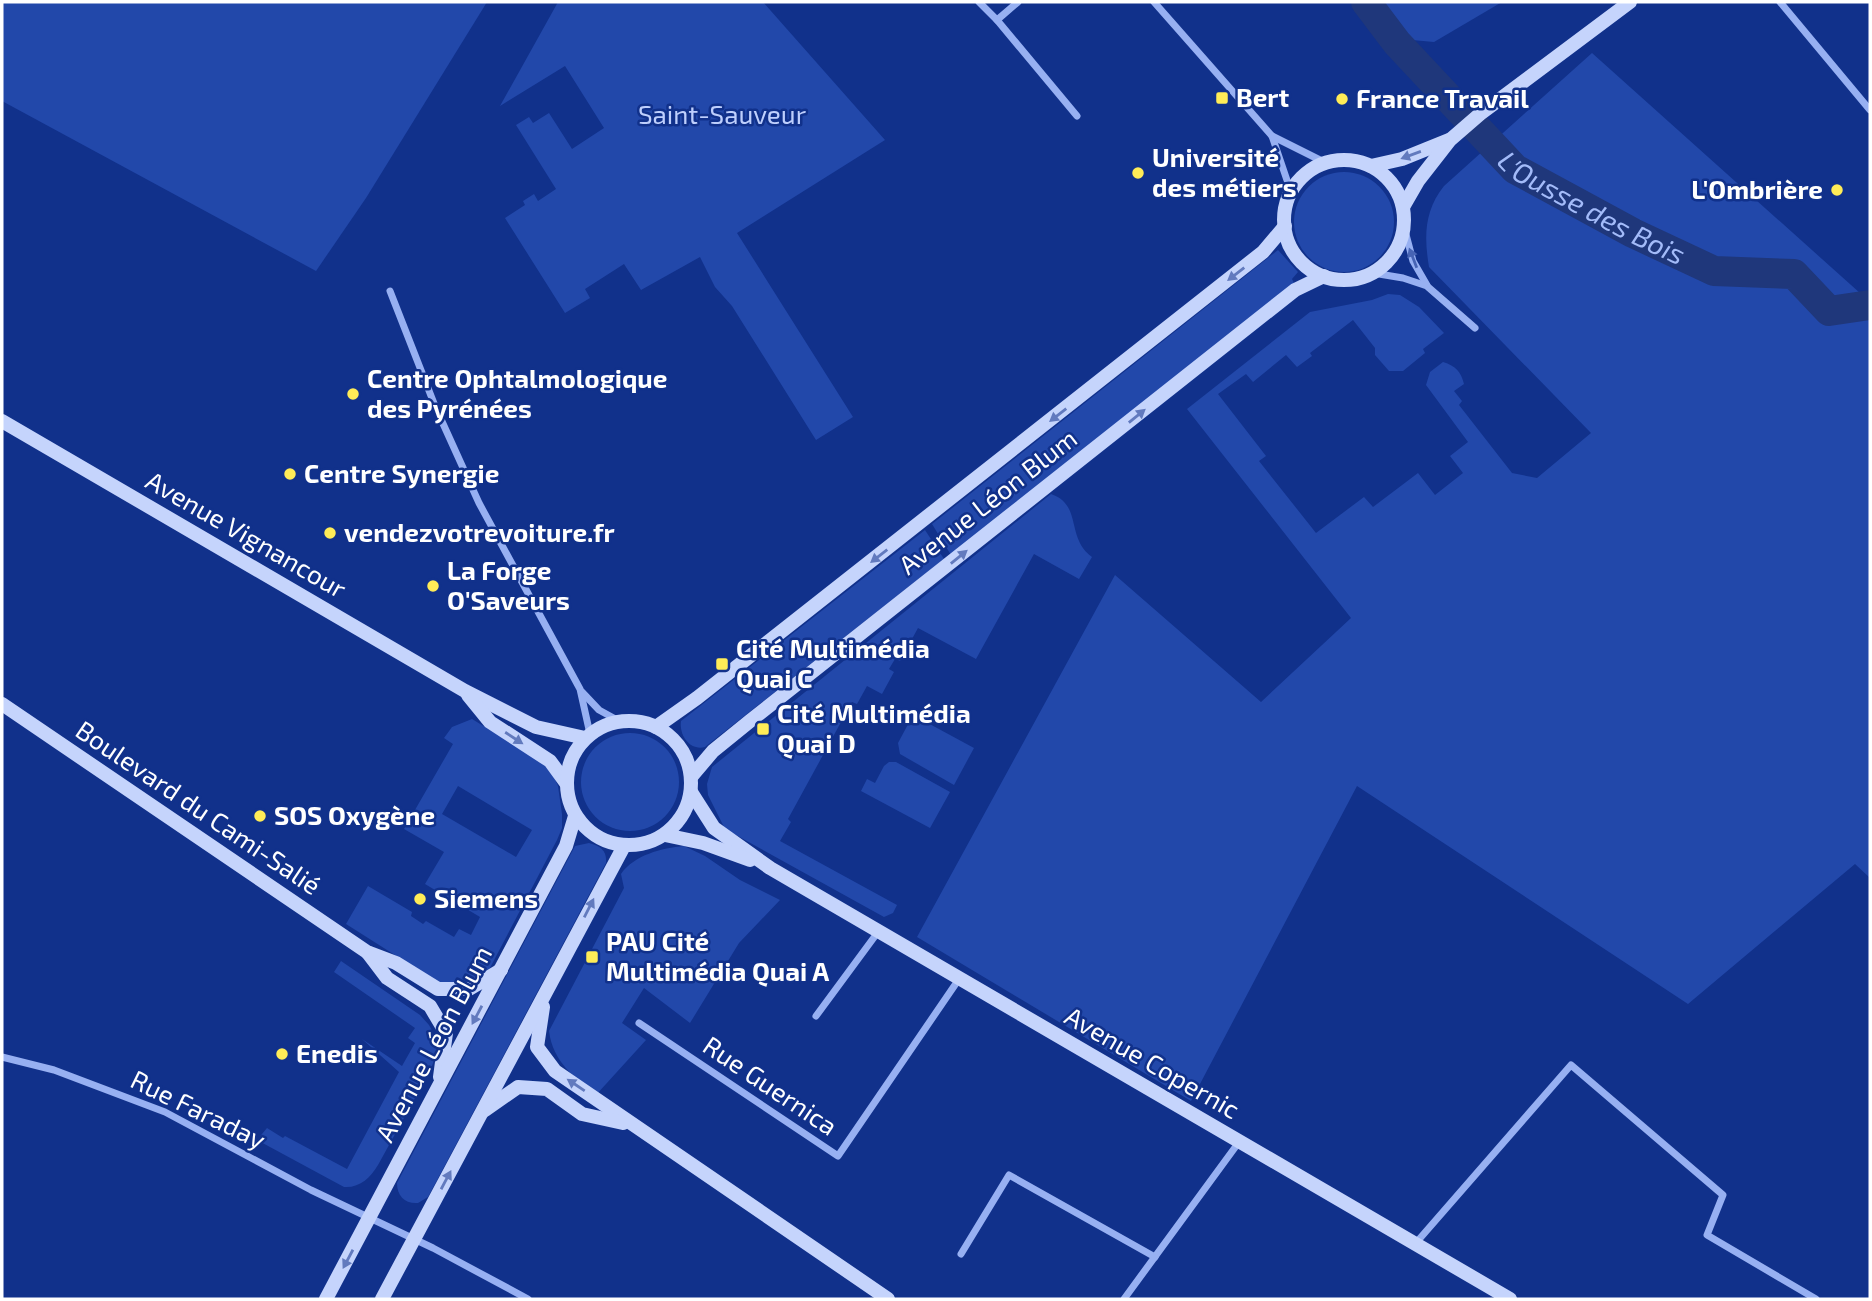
<svg xmlns="http://www.w3.org/2000/svg" width="1872" height="1301" font-family="'Exo 2',sans-serif">
<rect width="100%" height="100%" fill="#11318b"/>
<g fill="#2248aa" fill-rule="evenodd">
<path d="M 2,2 L 487,2 L 366,198 L 316,271 L 2,101 Z"/>
<path d="M 558,2 L 763,2 L 885,140 L 737,233 L 853,417 L 816,440 L 732,306 L 715,287 L 700,257 L 641,290 L 624,264 L 585,289 L 590,298 L 565,313 L 505,218 L 525,205 L 523,201 L 534,194 L 538,201 L 556,189 L 516,125 L 529,117 L 533,123 L 549,113 L 572,149 L 604,128 L 565,66 L 500,106 Z"/>
<path d="M 1356,2 L 1502,2 L 1434,42 L 1412,40 L 1363,11 Z"/>
<path d="M 1592,53 L 1870,302 L 1870,878 L 1855,864 L 1688,1004 L 1357,786 L 1191,1101 L 917,937 L 1115,575 L 1261,702 L 1351,618 L 1187,409 L 1310,312 L 1372,300 L 1388,294 L 1400,295 L 1419,307 L 1444,333 L 1423,349 L 1425,353 L 1403,371 L 1389,371 L 1375,355 L 1375,348 L 1353,320 L 1310,353 L 1312,356 L 1297,367 L 1286,355 L 1253,382 L 1246,374 L 1218,394 L 1266,456 L 1259,461 L 1316,533 L 1364,497 L 1373,507 L 1418,473 L 1435,495 L 1463,473 L 1450,456 L 1468,442 L 1426,385 L 1430,372 L 1443,362 C 1456,366 1461,372 1464,384 L 1454,391 L 1462,401 L 1459,405 L 1512,473 L 1537,478 L 1591,433 L 1429,267 C 1424,237 1424,211 1444,186 Z"/>
<circle cx="1344" cy="222" r="50"/>
<path d="M 1278,250 L 1298,272 L 1292,279 L 1294,283 L 951,555 L 932,524 Z"/>
<path d="M 1051,494 C 1083,505 1065,537 1092,557 L 1079,579 L 1034,554 L 976,659 L 918,628 L 900,661 L 895,659 L 889,669 L 894,672 L 882,694 L 867,686 L 857,704 L 852,702 L 788,819 L 791,822 L 780,841 L 897,905 L 893,913 L 884,917 L 725,829 L 708,795 L 707,784 L 712,767 Z"/>
<path d="M 925,530 L 944,559 L 705,747 C 690,751 679,736 681,721 Z"/>
<path d="M 913,715 L 974,748 L 954,785 L 900,754 L 898,743 Z"/>
<path d="M 472,719 L 549,766 L 558,786 L 562,814 L 562,828 L 557,840 L 490,968 L 468,983 L 439,983 L 346,924 L 368,886 L 412,912 L 411,916 L 423,924 L 426,921 L 454,937 L 459,929 L 471,935 L 480,917 L 425,884 L 444,852 L 404,829 L 453,744 L 444,738 L 452,727 ZM 458,786 L 532,830 L 516,857 L 442,814 Z"/>
<circle cx="630" cy="782" r="49"/>
<path d="M 889,762 L 896,762 L 950,792 L 930,828 L 861,791 L 867,779 L 875,783 L 884,766 Z"/>
<path d="M 589,843 C 601,846 607,851 606,863 L 428,1197 L 418,1203 C 405,1204 397,1196 397,1183 L 575,846 Z"/>
<path d="M 684,846 L 705,856 L 740,880 L 780,900 L 739,943 L 690,1023 L 644,988 L 622,1023 L 646,1040 L 596,1095 C 574,1077 553,1062 549,1031 L 624,888 L 621,874 C 634,855 662,848 684,846 Z"/>
<path d="M 341,961 L 420,1015 L 429,1025 L 436,1038 L 436,1054 L 431,1069 L 378,1165 C 370,1178 360,1188 344,1187 L 257,1140 L 267,1128 L 283,1138 L 285,1136 L 347,1169 L 399,1072 L 362,1039 L 402,1066 L 415,1043 L 408,1038 L 415,1028 L 334,972 Z"/>
</g>
<g fill="none" stroke-linecap="round" stroke-linejoin="round">
<path stroke="#1f377b" stroke-width="30" id="s1" d="M 1366,2 L 1397,43 L 1515,169 L 1633,233 L 1714,271 L 1794,274 L 1829,311 L 1870,305"/>
<g stroke="#97b0f2" stroke-width="7">
<path d="M 979,2 L 997,20 L 1018,2"/>
<path d="M 1154,2 L 1272,136 L 1291,192"/>
<path d="M 1780,2 L 1870,110"/>
<path d="M 997,20 L 1077,116"/>
<path d="M 1272,136 L 1326,163"/>
<path d="M 1404,227 L 1413,261 L 1428,287 L 1475,328"/>
<path d="M 1373,273 L 1403,278 L 1427,286"/>
<path d="M 390,291 L 435,406 L 479,503 L 580,689 L 590,734"/>
<path d="M 582,692 L 599,710 L 619,721"/>
<path d="M 816,1016 L 878,932"/>
<path d="M 639,1023 L 838,1156 L 959,979"/>
<path d="M 2,1057 L 54,1070 L 165,1112 L 311,1190 L 433,1248 L 528,1299"/>
<path d="M 1415,1244 L 1571,1065 L 1723,1195 L 1707,1235 L 1816,1299"/>
<path d="M 961,1254 L 1009,1175 L 1155,1257"/>
<path d="M 1124,1299 L 1239,1142"/>
</g>
<g stroke="#c5d4fc" stroke-width="14">
<circle cx="1344" cy="220" r="60"/>
<path d="M 1371,166 L 1402,159 L 1449,140"/>
<path d="M 1403,207 L 1418,181 L 1450,140 L 1480,114 L 1630,2"/>
<path d="M 2,421 L 465,691 L 536,727 L 585,738"/>
<path d="M 468,695 L 490,722 L 550,761 L 566,783"/>
<path d="M 2,704 L 367,952 L 396,963 L 438,989 L 469,989 L 501,970"/>
<circle cx="629" cy="783" r="62"/>
<path d="M 656,727 L 697,698 L 1263,252 L 1285,226"/>
<path d="M 691,777 L 713,751 L 750,721 L 1295,290 L 1324,276"/>
<path d="M 691,792 L 714,828 L 770,868 L 1510,1299"/>
<path d="M 665,835 L 703,843 L 750,860"/>
<path d="M 368,953 L 387,978 L 430,1006 L 446,1033 L 440,1077"/>
<path d="M 543,1007 L 537,1047 L 555,1071 L 888,1299"/>
<path d="M 485,1110 L 518,1087 L 547,1089 L 582,1114 L 623,1123"/>
<path d="M 326,1299 L 566,846 L 575,816"/>
<path d="M 382,1299 L 624,846"/>
</g>
</g>
<defs><path id="oneway-solid" d="M-6-.8H1V-3.2L6.5 0L1 3.2V.8H-6Z" transform="scale(1.75)"/></defs>
<g fill="#627abe">
<use href="#oneway-solid" transform="translate(1411 155) rotate(160)"/>
<use href="#oneway-solid" transform="translate(1236 274) rotate(142)"/>
<use href="#oneway-solid" transform="translate(1058 415) rotate(142)"/>
<use href="#oneway-solid" transform="translate(1137 416) rotate(-39)"/>
<use href="#oneway-solid" transform="translate(879 556) rotate(142)"/>
<use href="#oneway-solid" transform="translate(959 557) rotate(-39)"/>
<use href="#oneway-solid" transform="translate(514 738) rotate(33)"/>
<use href="#oneway-solid" transform="translate(589 908) rotate(-63)"/>
<use href="#oneway-solid" transform="translate(477 1015) rotate(118)"/>
<use href="#oneway-solid" transform="translate(576 1085) rotate(-146)"/>
<use href="#oneway-solid" transform="translate(446 1180) rotate(-62)"/>
<use href="#oneway-solid" transform="translate(348 1259) rotate(118)"/>
</g>
<use fill="#4764b4" href="#oneway-solid" transform="translate(1413 258) rotate(-111)"/>
<g fill="#ffec57" stroke="#11318b" stroke-width="2.5">
<rect x="1215" y="91" width="14" height="14" rx="3.5"/>
<circle cx="1342" cy="99" r="7"/>
<circle cx="1138" cy="173" r="7"/>
<circle cx="1837" cy="190" r="7"/>
<circle cx="353" cy="394" r="7"/>
<circle cx="290" cy="474" r="7"/>
<circle cx="330" cy="533" r="7"/>
<circle cx="433" cy="586" r="7"/>
<rect x="715" y="657" width="14" height="14" rx="3.5"/>
<rect x="756" y="722" width="14" height="14" rx="3.5"/>
<circle cx="260" cy="816" r="7"/>
<circle cx="420" cy="899" r="7"/>
<rect x="585" y="950" width="14" height="14" rx="3.5"/>
<circle cx="282" cy="1054" r="7"/>
</g>
<g text-anchor="middle" stroke-width="5" stroke-linejoin="round" paint-order="stroke">
<g font-size="26" font-weight="bold" fill="#fff" stroke="#11318b" text-anchor="start">
<text x="1236" y="107">Bert</text>
<text x="1356" y="108">France Travail</text>
<text x="1152" y="167">Université<tspan x="1152" dy="30">des métiers</tspan></text>
<text x="1823" y="199" text-anchor="end">L'Ombrière</text>
<text x="367" y="388">Centre Ophtalmologique<tspan x="367" dy="30">des Pyrénées</tspan></text>
<text x="304" y="483">Centre Synergie</text>
<text x="344" y="542">vendezvotrevoiture.fr</text>
<text x="447" y="580">La Forge<tspan x="447" dy="30">O'Saveurs</tspan></text>
<text x="736" y="658">Cité Multimédia<tspan x="736" dy="30">Quai C</tspan></text>
<text x="777" y="723">Cité Multimédia<tspan x="777" dy="30">Quai D</tspan></text>
<text x="274" y="825">SOS Oxygène</text>
<text x="434" y="908">Siemens</text>
<text x="606" y="951">PAU Cité<tspan x="606" dy="30">Multimédia Quai A</tspan></text>
<text x="296" y="1063">Enedis</text>
</g>
<g font-size="26" fill="#becffd" stroke="#11318b">
<text x="722" y="124">Saint-Sauveur</text>
</g>
<g font-size="26" fill="#fff" stroke="#11318b">
<text transform="translate(988 502) rotate(-38)" y="9">Avenue Léon Blum</text>
<text transform="translate(246 535) rotate(30)" y="9">Avenue Vignancour</text>
<text transform="translate(198 808) rotate(34)" y="9">Boulevard du Cami-Salié</text>
<text transform="translate(434 1044) rotate(-62)" y="9">Avenue Léon Blum</text>
<text transform="translate(1152 1063) rotate(30)" y="9">Avenue Copernic</text>
<text transform="translate(770 1086) rotate(34)" y="9">Rue Guernica</text>
<text transform="translate(198 1110) rotate(26)" y="9">Rue Faraday</text>
</g>
<g font-size="28" font-style="italic" fill="#a3bbf9" stroke="#11318b">
<text dy="10" stroke="none"><textPath href="#s1" startOffset="310">L'Ousse des Bois</textPath></text>
</g>
</g>
<rect width="1872" height="1301" fill="none" stroke="#ffffff" stroke-width="7"/>
</svg>
